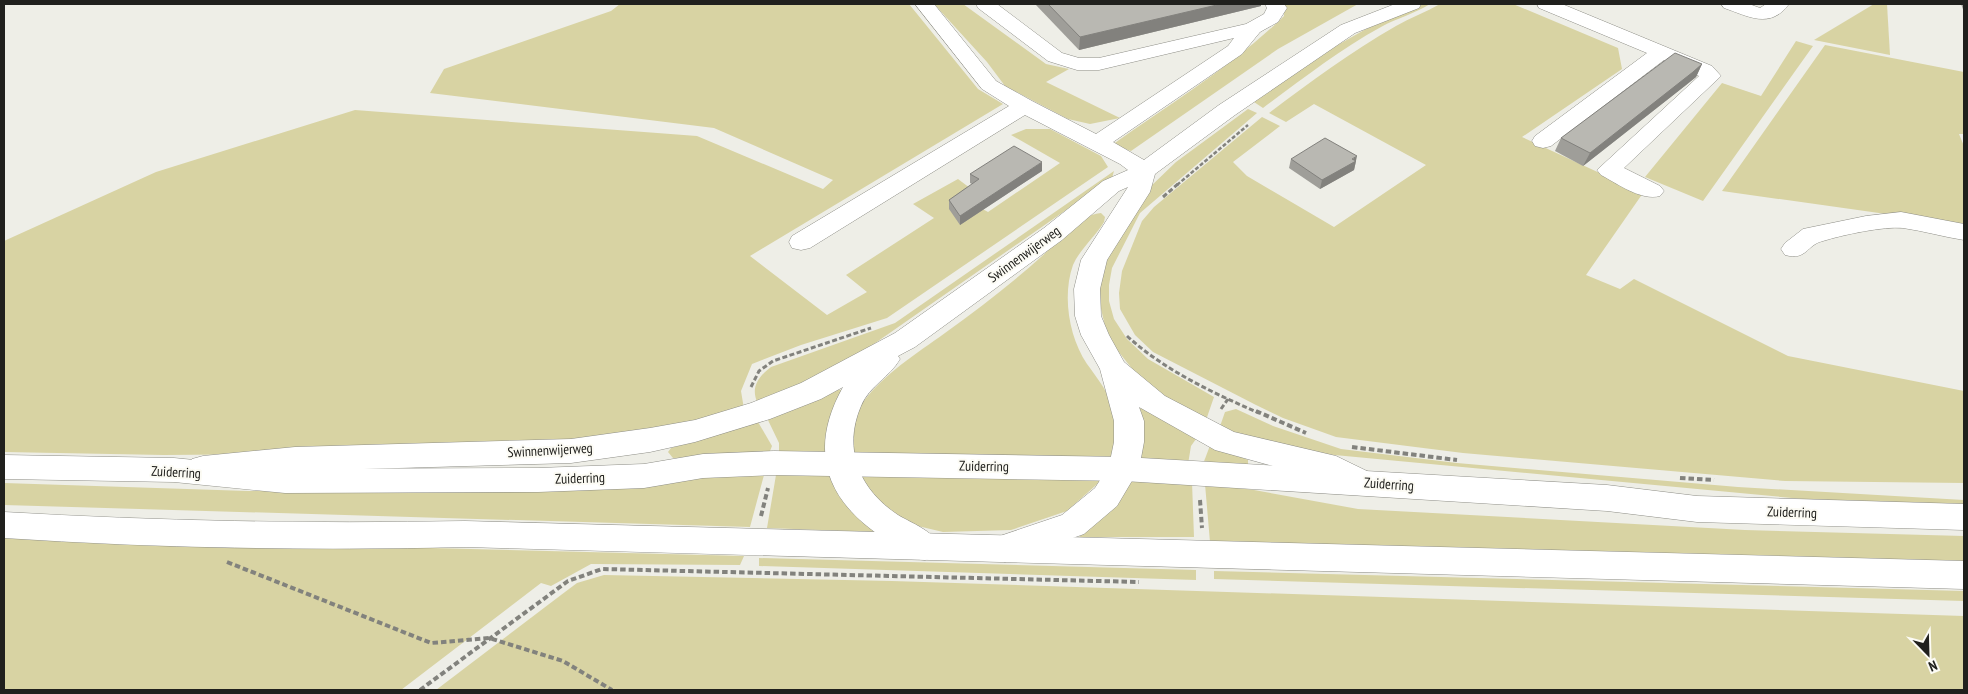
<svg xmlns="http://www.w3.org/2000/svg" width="1968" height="694" font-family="'PT Sans Narrow',sans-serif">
<rect width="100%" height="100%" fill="#eeeee7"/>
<g fill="#d8d3a3">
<path d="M 620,4 L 909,4 L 978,89 L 1003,104 L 750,256 L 827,315 L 867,292 L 846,275 L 934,218 L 913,204 L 958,179 L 970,188 L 959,196 L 988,212 L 1060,163 L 1011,135 L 1026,129 L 1050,129 L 1101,156 L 1108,167 L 887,318 L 801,345 L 752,364 L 741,391 L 744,409 L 701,423 L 572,444 L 281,454 L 164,455 L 4,452 L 4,241 L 156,172 L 355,110 L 697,136 L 823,189 L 833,180 L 714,128 L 430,93 L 444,69 L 611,11 Z"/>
<path d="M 934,4 L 963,4 L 1046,64 L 1069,69 L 1046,82 L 1120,118 L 1090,124 L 1068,119 L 1005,86 L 987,62 Z"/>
<path d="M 1284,4 L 1358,4 L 1278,49 L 1131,151 L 1112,145 C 1170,104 1233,66 1284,16 Z"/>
<path d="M 1423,4 L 1430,4 C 1414,14 1397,18 1381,27 C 1339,50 1301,80 1263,108 L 1254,102 L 1336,46 L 1366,29 Z"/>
<path d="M 1440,4 L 1513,4 L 1618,48 L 1622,69 L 1522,137 L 1643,193 L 1586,275 L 1620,289 L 1634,279 L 1788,356 L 1964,391 L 1964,483 L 1785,481 L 1463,453 L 1336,437 L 1283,418 L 1256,405 L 1153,352 L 1135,335 L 1120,309 L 1119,293 L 1122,271 L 1142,221 L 1154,207 L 1262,117 L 1280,126 L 1233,162 L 1247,176 L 1334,227 L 1426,165 L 1314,104 L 1286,122 L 1269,113 C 1310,82 1351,52 1396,26 C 1410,18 1426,12 1440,4 Z"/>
<path d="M 1874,4 L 1887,4 L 1890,55 L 1814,40 Z"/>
<path d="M 1796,41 L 1813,46 L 1703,201 L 1645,177 L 1722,83 L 1761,96 Z"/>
<path d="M 1825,45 L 1964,72 L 1964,134 L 1959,134 L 1964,146 L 1964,225 L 1722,191 Z"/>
<path d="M 1248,109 L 1257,113 L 1140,213 L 1112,268 L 1109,285 L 1109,301 L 1114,319 L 1127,339 L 1148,359 L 1214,397 L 1205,423 L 1159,398 L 1137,375 L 1114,346 L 1105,326 L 1099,300 L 1100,279 L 1110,247 L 1149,188 L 1176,162 Z"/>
<path d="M 1114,171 L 1112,178 L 871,346 L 831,372 L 758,404 C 750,388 758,377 771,367 L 895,323 Z"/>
<path d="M 1101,213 L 1105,217 L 1104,222 C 1095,237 1080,249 1073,265 C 1062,296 1069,337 1087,364 C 1101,383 1117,404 1119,428 C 1120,438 1115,452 1113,462 L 853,457 C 853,438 851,418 863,402 C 885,373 916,354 945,333 C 978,309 1010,285 1041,257 C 1059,241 1075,216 1101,213 Z"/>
<path d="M 835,389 L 841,390 L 842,394 L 826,456 L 779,456 L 779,443 L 767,418 Z"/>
<path d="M 1144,407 L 1196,439 L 1191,446 L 1188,464 L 1135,461 L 1139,409 Z"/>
<path d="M 1236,409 L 1273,426 L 1341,449 L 1457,463 L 1738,487 L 1964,500 L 1964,504 L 1803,499 L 1292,451 L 1218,432 L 1225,412 Z"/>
<path d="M 758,422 L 772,446 L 768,456 L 673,458 L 668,452 L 671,448 Z"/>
<path d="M 1211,443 L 1248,460 L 1248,464 L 1203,464 Z"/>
<path d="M 835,472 L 851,511 L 875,532 L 767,528 L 776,475 Z"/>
<path d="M 853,472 L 1104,478 L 1067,511 L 1011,530 L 943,532 L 901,522 L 878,505 Z"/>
<path d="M 764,475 L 750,527 L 4,505 L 4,483 L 248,491 L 439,490 Z"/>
<path d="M 1129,480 L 1192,482 L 1194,537 L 1079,537 L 1105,515 Z"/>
<path d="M 1205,484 L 1254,490 L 1358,509 L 1745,530 L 1964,536 L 1964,561 L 1210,542 Z"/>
<path d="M 4,537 L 744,556 L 740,565 L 591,564 L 551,586 L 541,583 L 401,690 L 4,690 Z"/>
<path d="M 759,558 L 1196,570 L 1196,580 L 759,566 Z"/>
<path d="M 1214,571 L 1964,591 L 1964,601 L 1214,579 Z"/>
<path d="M 604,575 L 892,581 L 1964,616 L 1964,690 L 436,690 L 561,595 L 577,583 Z"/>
</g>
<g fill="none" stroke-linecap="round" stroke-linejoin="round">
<g stroke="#8e8e87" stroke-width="1">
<g id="minor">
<path d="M 915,4 L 934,4 L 996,81 L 1032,101 L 1096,134 L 1228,46 L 1234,38 L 1099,70 L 1077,70 L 1048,61 L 978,8 L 976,4 L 997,4 L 1062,53 L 1079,58 L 1099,58 L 1246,24 L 1264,14 L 1267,8 L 1265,4 L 1284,4 L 1287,8 L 1278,22 L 1260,32 L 1242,54 L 1113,142 L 1144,160 L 1219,105 L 1341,25 L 1395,4 L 1421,4 L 1419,8 L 1355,33 L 1235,115 L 1155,174 L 1150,192 L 1107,260 L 1100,289 L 1101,316 L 1109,335 L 1124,362 L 1165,396 L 1234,432 L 1336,456 L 1371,473 L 1375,482 L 1371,491 L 1360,494 L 1320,476 L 1298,473 L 1215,450 L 1139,407 L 1144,421 L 1144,442 L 1139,469 L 1117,506 L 1084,534 L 1005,562 L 994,558 L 989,548 L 994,538 L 1062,515 L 1095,488 L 1109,466 L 1114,442 L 1114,421 L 1100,369 L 1081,335 L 1075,316 L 1074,289 L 1081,260 L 1128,187 L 1119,191 L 1062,240 L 915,347 L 898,356 L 900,359 C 890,377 869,386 861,406 C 842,450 860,490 898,515 C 913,524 932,530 940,546 L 935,556 C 932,557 928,559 925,560 C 914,560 899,548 890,542 C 828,505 806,453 843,387 L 821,399 L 770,419 L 695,442 L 650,452 L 571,463 L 295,471 L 203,480 L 192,477 L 188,468 L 192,459 L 203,456 L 295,447 L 571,439 L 650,428 L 695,420 L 751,403 L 801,383 L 895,333 L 1044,228 L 1103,181 L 1128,170 L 1120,164 L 1025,115 L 810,248 L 801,250 L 792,248 L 789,242 L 792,236 L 1009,106 L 982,89 Z"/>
<path d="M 1537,4 L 1562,4 L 1712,66 L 1721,76 L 1624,168 L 1660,186 L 1664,191 L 1660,196 C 1641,201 1618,184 1601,175 L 1597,170 L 1699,76 L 1664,60 L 1551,146 L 1543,148 L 1535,146 L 1532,141 L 1535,136 L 1647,53 L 1539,8 Z"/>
<path d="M 1721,4 L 1749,4 L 1760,8 L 1766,4 L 1789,4 C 1770,30 1748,16 1724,8 Z"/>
<path d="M 1901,212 L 1964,224 L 1964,240 C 1944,237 1924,231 1903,228 C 1884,226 1842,235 1823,241 C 1806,245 1807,261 1785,255 L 1781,249 L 1785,243 L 1803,229 L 1866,216 Z"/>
</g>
</g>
<g stroke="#8e8e87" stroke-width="1">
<g id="major">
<path d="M 774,451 L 1124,457 L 1607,485 L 1697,496 L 1964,504 L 1964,530 L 1697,522 L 1607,511 L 1124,481 L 774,475 L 703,478 L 644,488 L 538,492 L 285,493 L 174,482 L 4,479 L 4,455 L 174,458 L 285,469 L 538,468 L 644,464 L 703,454 Z"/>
<path d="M 4,512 C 158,521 311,524 465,521 L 1964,561 L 1964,589 L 465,547 C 311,551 158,548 4,538 Z"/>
</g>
</g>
<path stroke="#82827d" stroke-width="2.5" stroke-dasharray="4 2" stroke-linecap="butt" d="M 1177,185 L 1248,125"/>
<g stroke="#82827d" stroke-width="3" stroke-dasharray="5 2.5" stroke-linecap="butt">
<path d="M 1163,197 L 1179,183"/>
<path d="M 1127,336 C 1164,370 1213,393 1259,413"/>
<path d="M 751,387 L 759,371 L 773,361 L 871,328"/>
<path d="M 1221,409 L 1228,399"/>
</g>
<g stroke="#82827d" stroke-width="4" stroke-dasharray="5.5 3" stroke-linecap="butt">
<path d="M 1256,411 L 1306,433"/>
<path d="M 1352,447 L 1457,460"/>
<path d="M 1680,478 L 1714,480"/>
<path d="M 1200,500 L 1202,528"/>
<path d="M 761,516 L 768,488"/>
<path d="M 227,562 L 431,643 L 489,638 L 563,661 L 612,690"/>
<path d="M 420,690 L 568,581 L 602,569 L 1139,582"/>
</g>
<use href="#minor" fill="#fff" fill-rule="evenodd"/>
<use href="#major" fill="#fff" fill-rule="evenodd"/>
</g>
<g fill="#9f9e99">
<path d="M 1035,4 L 1261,4 L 1261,6 L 1079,50 Z"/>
<path d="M 1961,4 L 1964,4 L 1964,12 Z"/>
<path d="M 1702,64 L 1696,77 L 1686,85 L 1583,166 L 1555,151 L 1561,138 Z"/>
<path d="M 1291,159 L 1356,161 L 1354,170 L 1320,189 L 1289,168 Z"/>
<path d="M 1042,171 L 960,225 L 949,209 L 949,200 L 972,184 L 970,183 L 970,174 Z"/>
</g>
<g fill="#82817d">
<path d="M 1221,4 L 1261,4 L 1261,6 L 1079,50 L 1080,37 Z"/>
<path d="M 1702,64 L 1696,77 L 1686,85 L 1583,166 L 1590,153 Z"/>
<path d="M 1357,156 L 1354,170 L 1320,189 L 1322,180 Z"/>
<path d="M 1042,162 L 1042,171 L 960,225 L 960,216 Z"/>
</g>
<g fill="#b9b8b2" stroke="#82817d">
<path d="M 1048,4 L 1221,4 L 1080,37 Z"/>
<path d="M 1675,53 L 1702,64 L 1693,72 L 1590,153 L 1561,138 Z"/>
<path d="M 1325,138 L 1357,156 L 1352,159 L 1356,161 L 1322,180 L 1291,159 Z"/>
<path d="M 1014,146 L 1042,162 L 960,216 L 949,200 L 979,179 L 970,174 Z"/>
</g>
<g text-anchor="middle" stroke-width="4" stroke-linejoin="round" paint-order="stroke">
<g font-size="14" fill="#20201d" stroke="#fcfbf4">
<text transform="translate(1024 254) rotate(-36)" y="5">Swinnenwijerweg</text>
<text transform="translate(550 450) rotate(-3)" y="5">Swinnenwijerweg</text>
<text transform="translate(984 466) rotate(1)" y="5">Zuiderring</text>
<text transform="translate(176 472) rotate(3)" y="5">Zuiderring</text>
<text transform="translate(580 478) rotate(-2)" y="5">Zuiderring</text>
<text transform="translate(1389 484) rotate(4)" y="5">Zuiderring</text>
<text transform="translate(1792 512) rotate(2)" y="5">Zuiderring</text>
</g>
</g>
<rect width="1968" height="694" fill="none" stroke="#20201d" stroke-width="10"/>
<g transform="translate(1928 654) rotate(157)" stroke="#fcfbf4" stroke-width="4" paint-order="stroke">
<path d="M0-4L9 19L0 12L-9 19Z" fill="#20201d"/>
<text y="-8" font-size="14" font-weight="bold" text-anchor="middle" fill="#20201d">N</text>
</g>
</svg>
